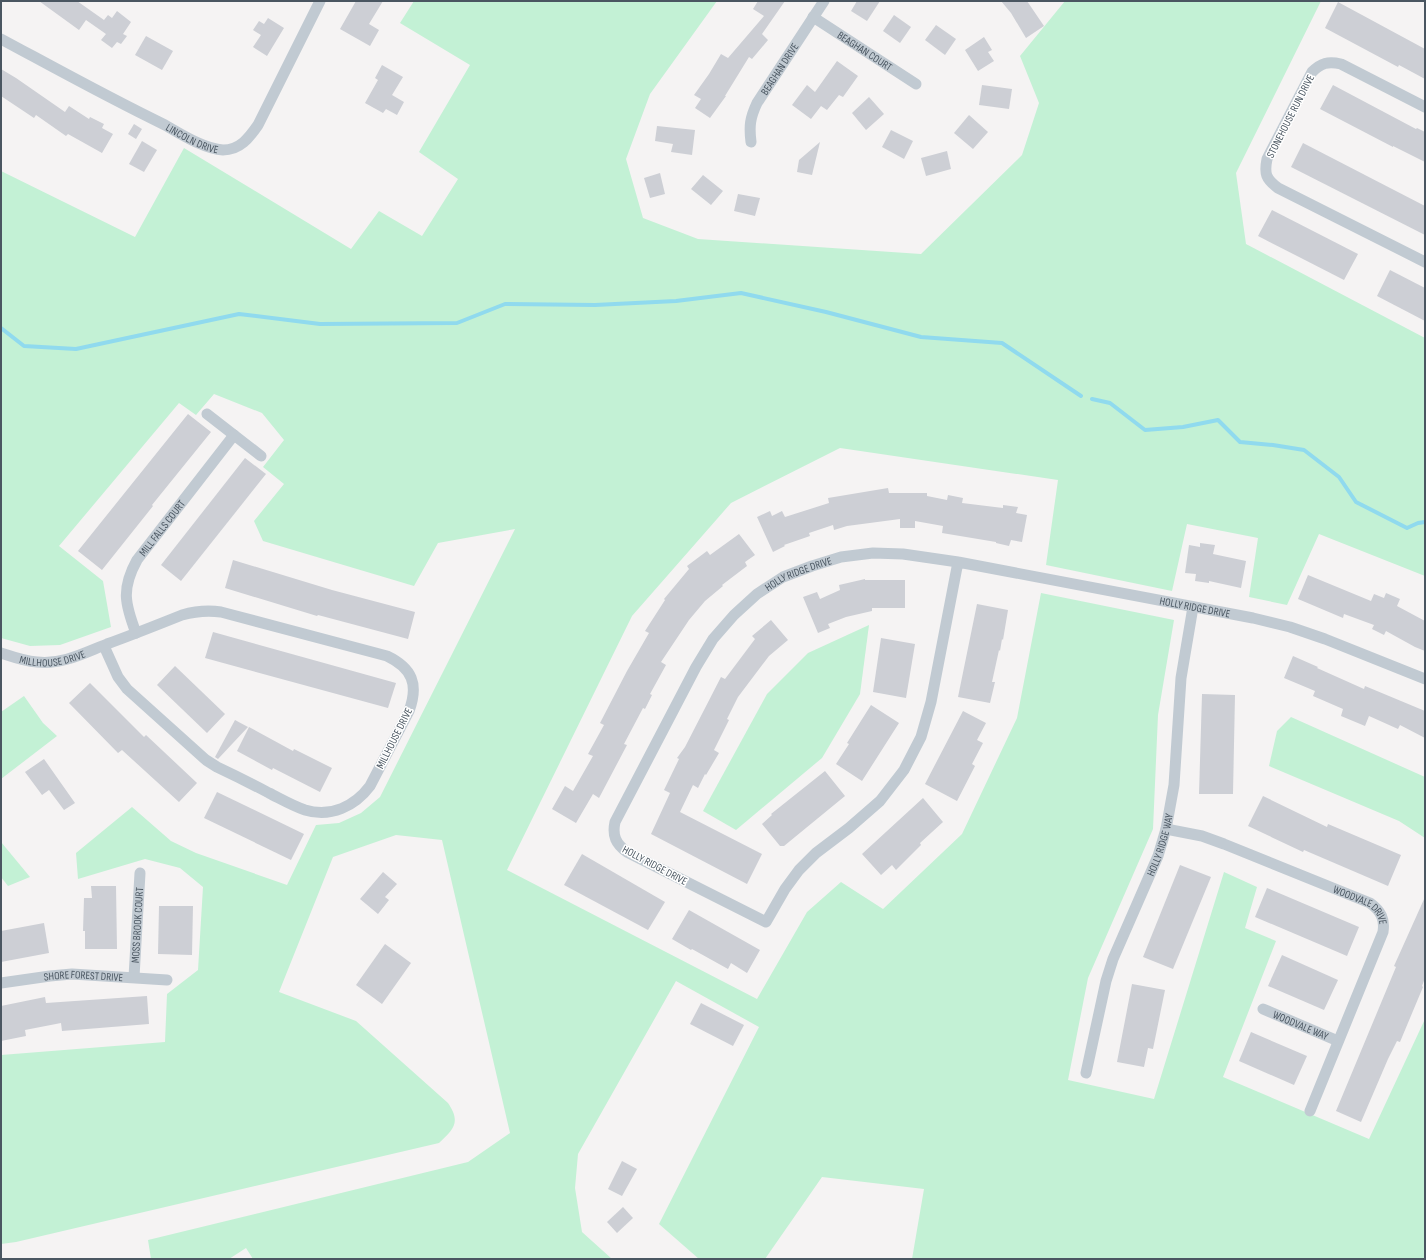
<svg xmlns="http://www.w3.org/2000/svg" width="1426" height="1260" font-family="'Sofia Sans Condensed',sans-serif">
<rect width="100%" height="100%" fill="#f5f3f3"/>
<g fill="#c3f1d5">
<path d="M 414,1 L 717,1 L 650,94 L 626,159 L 643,218 L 698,239 L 921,254 L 1022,155 L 1039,103 L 1020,56 L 1065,1 L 1321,1 L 1236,173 L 1246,244 L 1425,338 L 1425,576 L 1319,534 L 1287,605 L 1249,597 L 1258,538 L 1187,524 L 1172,591 L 1046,565 L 1058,480 L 840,448 L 731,503 L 632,616 L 507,870 L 757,999 L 807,912 L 841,882 L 883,909 L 962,834 L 1017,718 L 1041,593 L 1174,620 L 1158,715 L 1153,829 L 1088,978 L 1068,1080 L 1154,1099 L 1224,872 L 1257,887 L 1245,928 L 1276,941 L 1223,1077 L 1369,1139 L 1425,1019 L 1425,1259 L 912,1259 L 924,1189 L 822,1177 L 765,1259 L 699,1259 L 659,1224 L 759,1027 L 676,981 L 578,1154 L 575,1188 L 582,1232 L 612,1259 L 253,1259 L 246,1248 L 229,1259 L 151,1259 L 148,1240 L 468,1162 L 510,1133 L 442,840 L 396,835 L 333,857 L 279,992 L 356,1021 L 448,1103 C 461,1122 454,1129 439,1143 L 16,1242 L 1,1244 L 1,1055 L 165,1042 L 167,994 L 198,970 L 203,887 L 180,868 L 145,859 L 78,879 L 76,853 L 132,807 L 171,841 L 196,853 L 287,885 L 316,825 L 339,823 L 361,813 L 380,797 L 515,529 L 438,543 L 414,586 L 263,541 L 254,521 L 284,484 L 263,467 L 284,440 L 262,413 L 214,394 L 196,415 L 179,403 L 59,546 L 103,581 L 111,627 L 60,645 L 30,646 L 1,638 L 1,171 L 135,237 L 184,148 L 351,249 L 379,211 L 422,236 L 458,179 L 419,152 L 470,65 L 400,23 Z"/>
<path d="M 869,625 L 860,694 L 822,758 L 736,830 L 703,811 L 767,694 L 808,653 Z"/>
<path d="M 24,696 L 43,723 L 57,736 L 1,779 L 1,712 Z"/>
<path d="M 1291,717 L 1425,777 L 1425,838 L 1399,821 L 1269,766 L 1277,731 Z"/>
<path d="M 1,842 L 30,877 L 8,886 L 1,877 Z"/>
</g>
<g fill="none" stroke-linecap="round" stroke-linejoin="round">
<g stroke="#90daee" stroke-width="4">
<path d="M 1,328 L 24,346 L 76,349 L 239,314 L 320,324 L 457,323 L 505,304 L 595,305 L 676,301 L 741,293 L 826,312 L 921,337 L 1002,343 L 1081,396"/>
<path d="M 1092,399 L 1110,403 L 1145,430 L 1183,427 L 1218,420 L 1240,442 L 1273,445 L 1304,450 L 1339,477 L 1356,502 L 1407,528 L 1418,523 L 1425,522"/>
</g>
</g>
<g fill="#cdcfd5">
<path d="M 39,1 L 77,1 L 104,20 L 108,15 L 112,18 L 117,11 L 131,22 L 123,34 L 127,36 L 121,44 L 117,42 L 112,48 L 101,40 L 106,34 L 86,20 L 79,30 Z"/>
<path d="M 356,1 L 383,1 L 369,24 L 379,30 L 370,46 L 340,29 Z"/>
<path d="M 758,1 L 785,1 L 762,34 L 768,40 L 752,59 L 749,57 L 725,96 L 726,96 L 710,118 L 695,108 L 701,99 L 694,95 L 709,74 L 721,54 L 728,58 L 764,16 L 753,9 Z"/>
<path d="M 857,1 L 880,1 L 867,21 L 851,11 Z"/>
<path d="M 1001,1 L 1027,1 L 1044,26 L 1026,38 L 1011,13 Z"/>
<path d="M 1338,2 L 1425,49 L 1425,79 L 1399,65 L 1398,67 L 1325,28 Z"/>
<path d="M 894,15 L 911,27 L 900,43 L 883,31 Z"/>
<path d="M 268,18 L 284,28 L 267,56 L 253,47 L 261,35 L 253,30 L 259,21 L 264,24 Z"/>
<path d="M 936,25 L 956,39 L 945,55 L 925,40 Z"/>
<path d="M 146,36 L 173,51 L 162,70 L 135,55 Z"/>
<path d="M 984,37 L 992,50 L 988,52 L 994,61 L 978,71 L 965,50 Z"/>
<path d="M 837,61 L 858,76 L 843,97 L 839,95 L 827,110 L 821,106 L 811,119 L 792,105 L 807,85 L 815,92 Z"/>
<path d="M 382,65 L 403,77 L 392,95 L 404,102 L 397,115 L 386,109 L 383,113 L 365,103 L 378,80 L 375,78 Z"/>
<path d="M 1,69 L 16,78 L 65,112 L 69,106 L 89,119 L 90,117 L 104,124 L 102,128 L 113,134 L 102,153 L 68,134 L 66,136 L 36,115 L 34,118 L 1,96 Z"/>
<path d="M 982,85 L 1012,89 L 1009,109 L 979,105 Z"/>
<path d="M 1333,85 L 1416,129 L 1417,128 L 1425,132 L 1425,162 L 1393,146 L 1393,147 L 1320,109 Z"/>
<path d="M 869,97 L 884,114 L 866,130 L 852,113 Z"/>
<path d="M 969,115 L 988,132 L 973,149 L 954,133 Z"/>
<path d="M 134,124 L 142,129 L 136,139 L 128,134 Z"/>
<path d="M 657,126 L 695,130 L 692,155 L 671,152 L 673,144 L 655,141 Z"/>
<path d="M 891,130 L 913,141 L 904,159 L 882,147 Z"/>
<path d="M 142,141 L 157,150 L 144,172 L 129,164 Z"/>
<path d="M 820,142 L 812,175 L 797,172 L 799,160 Z"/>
<path d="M 1303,143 L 1425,206 L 1425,235 L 1291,167 Z"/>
<path d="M 947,151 L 951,169 L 926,176 L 921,158 Z"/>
<path d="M 660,173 L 665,194 L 650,198 L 644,178 Z"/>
<path d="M 703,175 L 723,191 L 711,205 L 691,189 Z"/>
<path d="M 738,194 L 760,198 L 755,216 L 734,211 Z"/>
<path d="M 1272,210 L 1358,254 L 1344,280 L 1258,236 Z"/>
<path d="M 1390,270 L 1425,288 L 1425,321 L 1377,296 Z"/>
<path d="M 188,414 L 211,432 L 152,505 L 153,506 L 102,570 L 78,551 Z"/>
<path d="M 245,458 L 266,474 L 181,581 L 161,565 Z"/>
<path d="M 888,488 L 889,493 L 927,493 L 927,496 L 947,500 L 948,495 L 963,498 L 962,503 L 1003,508 L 1003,505 L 1018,507 L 1016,513 L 1027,515 L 1022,542 L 1011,540 L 1009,546 L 996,543 L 996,542 L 942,533 L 943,526 L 915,521 L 915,528 L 900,528 L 900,519 L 847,526 L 834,530 L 833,525 L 809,533 L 810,536 L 784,545 L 785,546 L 773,552 L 757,517 L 770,511 L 772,516 L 782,511 L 785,517 L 829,503 L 828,498 Z"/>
<path d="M 739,534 L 755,555 L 745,562 L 747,566 L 722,585 L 723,586 L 705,601 L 689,620 L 661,662 L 666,665 L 650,694 L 652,695 L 645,709 L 643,708 L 624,744 L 627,745 L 599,798 L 593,794 L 576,823 L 552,809 L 565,786 L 573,791 L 593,756 L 588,754 L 604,725 L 600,723 L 627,671 L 649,633 L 645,631 L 665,600 L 664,599 L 689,569 L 687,566 L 707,551 L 710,555 Z"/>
<path d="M 1200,543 L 1215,545 L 1213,554 L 1246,561 L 1241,588 L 1209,581 L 1209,583 L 1195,581 L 1196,574 L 1185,573 L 1189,545 L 1200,547 Z"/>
<path d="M 233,560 L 332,590 L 415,612 L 408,639 L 318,615 L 317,616 L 225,588 Z"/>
<path d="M 1308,575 L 1371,601 L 1374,594 L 1384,598 L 1386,593 L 1400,599 L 1397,606 L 1425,621 L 1425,651 L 1415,647 L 1386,631 L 1384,635 L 1372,629 L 1374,625 L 1344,614 L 1343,618 L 1298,599 Z"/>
<path d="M 865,579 L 865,580 L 905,580 L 905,608 L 872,608 L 872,611 L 846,617 L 828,624 L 830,628 L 818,633 L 803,597 L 817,592 L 820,599 L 840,590 L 839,585 Z"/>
<path d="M 977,604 L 1008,610 L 1003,640 L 1002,639 L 1000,651 L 999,650 L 992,682 L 995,682 L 990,703 L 958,697 Z"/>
<path d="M 771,620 L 788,640 L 769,656 L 738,697 L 727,719 L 729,720 L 714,750 L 719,753 L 706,775 L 705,774 L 698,788 L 693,785 L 680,812 L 762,854 L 747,884 L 651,834 L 670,793 L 664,790 L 679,759 L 677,758 L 685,747 L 721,677 L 725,679 L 755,639 L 752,636 Z"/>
<path d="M 213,632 L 396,683 L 388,708 L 205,658 Z"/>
<path d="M 881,638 L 915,644 L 906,698 L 873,692 Z"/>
<path d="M 1293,656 L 1318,667 L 1317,668 L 1364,689 L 1365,686 L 1425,711 L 1425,738 L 1400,725 L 1398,729 L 1369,716 L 1365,726 L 1341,716 L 1343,709 L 1313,696 L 1315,691 L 1284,678 Z"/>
<path d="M 175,666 L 225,714 L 207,733 L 157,685 Z"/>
<path d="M 90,683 L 144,737 L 146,735 L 197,783 L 179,802 L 122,750 L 118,753 L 69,703 Z"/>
<path d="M 1202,694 L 1235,695 L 1233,794 L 1199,794 Z"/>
<path d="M 871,705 L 899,723 L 862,781 L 836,764 L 849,744 L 847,743 Z"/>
<path d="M 963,711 L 986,723 L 977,740 L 983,743 L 972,764 L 975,766 L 957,801 L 925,784 Z"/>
<path d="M 235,720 L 248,727 L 218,759 L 215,757 Z"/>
<path d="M 249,727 L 293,751 L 294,749 L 332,768 L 320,792 L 273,768 L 272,770 L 237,751 Z"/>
<path d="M 44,759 L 75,803 L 64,810 L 49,790 L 42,795 L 25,772 Z"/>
<path d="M 825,771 L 845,796 L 784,846 L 780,846 L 762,824 L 772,815 L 771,814 Z"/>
<path d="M 217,792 L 304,834 L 291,860 L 204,818 Z"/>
<path d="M 1263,796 L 1327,827 L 1328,824 L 1401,855 L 1388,886 L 1304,850 L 1303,852 L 1248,826 Z"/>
<path d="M 923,798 L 943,822 L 920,843 L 921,845 L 896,870 L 892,865 L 881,875 L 862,854 Z"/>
<path d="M 582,854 L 665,902 L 648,930 L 564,885 Z"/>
<path d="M 1180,865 L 1211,877 L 1173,969 L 1143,957 Z"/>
<path d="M 383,872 L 397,884 L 385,897 L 389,900 L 378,914 L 360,899 Z"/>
<path d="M 91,886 L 116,886 L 117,949 L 85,949 L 85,931 L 83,931 L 84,898 L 92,898 Z"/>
<path d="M 1267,888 L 1359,927 L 1347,956 L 1255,917 Z"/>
<path d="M 1425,897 L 1425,978 L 1422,986 L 1423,987 L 1400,1042 L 1397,1041 L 1388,1059 L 1361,1122 L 1336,1111 L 1396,967 L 1394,966 Z"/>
<path d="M 159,906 L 193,906 L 192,955 L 158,954 Z"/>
<path d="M 689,910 L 760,950 L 747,973 L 731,963 L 728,969 L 692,949 L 691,950 L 672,939 Z"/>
<path d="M 44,923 L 49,953 L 1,962 L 1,931 Z"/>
<path d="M 385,944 L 411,963 L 382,1004 L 356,985 Z"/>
<path d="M 1282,955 L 1338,980 L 1324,1010 L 1268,986 Z"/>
<path d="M 1132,984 L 1165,990 L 1153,1049 L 1148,1048 L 1144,1067 L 1117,1062 Z"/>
<path d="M 147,996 L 149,1024 L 62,1031 L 61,1023 L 25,1030 L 26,1036 L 1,1041 L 1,1006 L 45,997 L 46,1003 Z"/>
<path d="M 701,1003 L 744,1025 L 733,1046 L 690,1024 Z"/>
<path d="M 1251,1032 L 1307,1056 L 1294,1085 L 1239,1061 Z"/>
<path d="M 622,1161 L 637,1169 L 622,1196 L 608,1189 Z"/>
<path d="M 623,1207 L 633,1218 L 617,1233 L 607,1222 Z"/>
</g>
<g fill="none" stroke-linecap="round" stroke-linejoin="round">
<g stroke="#c1cad2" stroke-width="11">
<path id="s1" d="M 813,17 L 916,84"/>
<path id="s2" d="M 1,39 C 55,68 109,98 165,125 C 181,134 204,149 223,150 C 240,150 249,138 258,125 L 320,1"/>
<path d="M 1425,107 L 1341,64 C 1328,61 1321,63 1312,72 L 1267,159 C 1264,174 1266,179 1278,188 L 1425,262"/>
<path id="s3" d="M 751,142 C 749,126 750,118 757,103 L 824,1"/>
<path d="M 207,414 L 261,456"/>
<path id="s4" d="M 958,562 L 931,702 L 921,737 L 904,770 L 880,801 L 849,828 L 816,853 L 799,870 L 785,889 L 766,922 L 627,852 C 616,844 612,836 615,822 L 696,667 L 713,639 L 734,615 L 757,594 L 783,577 L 812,566 L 841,557 L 873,553 L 903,554 L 958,562 L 1253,618 L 1290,627 L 1325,639 L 1425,679"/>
<path id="s5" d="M 136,633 C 125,604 121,589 137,560 L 234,435"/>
<path id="s6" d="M 1,653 C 13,657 24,661 37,662 C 62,665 84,653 107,644 C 132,635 157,625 182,615 C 196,611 207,610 221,612 L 387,656 C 412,668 419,684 409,711 L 370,786 C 355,806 331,818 305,810 C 293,806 281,799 269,793 C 252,784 234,775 217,767 L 206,760 L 127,689 L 118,677 L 104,646"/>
<path id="s7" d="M 1166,829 L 1202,836 L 1224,844 L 1370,903 C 1381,911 1385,919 1383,932 L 1310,1111"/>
<path id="s8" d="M 134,977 L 140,873"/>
<path id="s9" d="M 1,983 L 50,976 L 72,974 L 167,980"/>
<path id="s10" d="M 1263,1009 L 1338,1041"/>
<path id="s11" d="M 1086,1073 L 1106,981 L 1113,959 L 1158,856 L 1166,829 L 1174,785 L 1181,678 L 1193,607"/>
</g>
</g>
<g text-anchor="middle" stroke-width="3" stroke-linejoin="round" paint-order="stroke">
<g font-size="11" fill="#4a5661" stroke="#fff">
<text dy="4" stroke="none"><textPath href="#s1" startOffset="62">BEAGHAN COURT</textPath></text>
<text dy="4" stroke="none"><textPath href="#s3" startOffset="81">BEAGHAN DRIVE</textPath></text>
<text transform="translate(1290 116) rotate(-63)" y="4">STONEHOUSE RUN DRIVE</text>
<text dy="4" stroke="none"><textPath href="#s2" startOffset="216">LINCOLN DRIVE</textPath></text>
<text dy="4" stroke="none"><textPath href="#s5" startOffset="117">MILL FALLS COURT</textPath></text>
<text dy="4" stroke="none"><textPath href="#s4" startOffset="931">HOLLY RIDGE DRIVE</textPath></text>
<text dy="4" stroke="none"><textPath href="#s4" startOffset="1336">HOLLY RIDGE DRIVE</textPath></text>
<text dy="4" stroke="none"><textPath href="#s6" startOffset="53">MILLHOUSE DRIVE</textPath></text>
<text transform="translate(394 738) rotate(-63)" y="4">MILLHOUSE DRIVE</text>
<text dy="4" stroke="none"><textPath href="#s11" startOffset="241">HOLLY RIDGE WAY</textPath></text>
<text transform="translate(655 865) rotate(28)" y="4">HOLLY RIDGE DRIVE</text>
<text dy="4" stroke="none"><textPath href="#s7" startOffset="211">WOODVALE DRIVE</textPath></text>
<text dy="4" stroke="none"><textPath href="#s8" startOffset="52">MOSS BROOK COURT</textPath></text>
<text dy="4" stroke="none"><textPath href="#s9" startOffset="83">SHORE FOREST DRIVE</textPath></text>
<text dy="4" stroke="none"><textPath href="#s10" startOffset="41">WOODVALE WAY</textPath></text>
</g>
</g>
<rect width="1426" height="1260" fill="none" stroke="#4a5661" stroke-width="4"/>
</svg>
